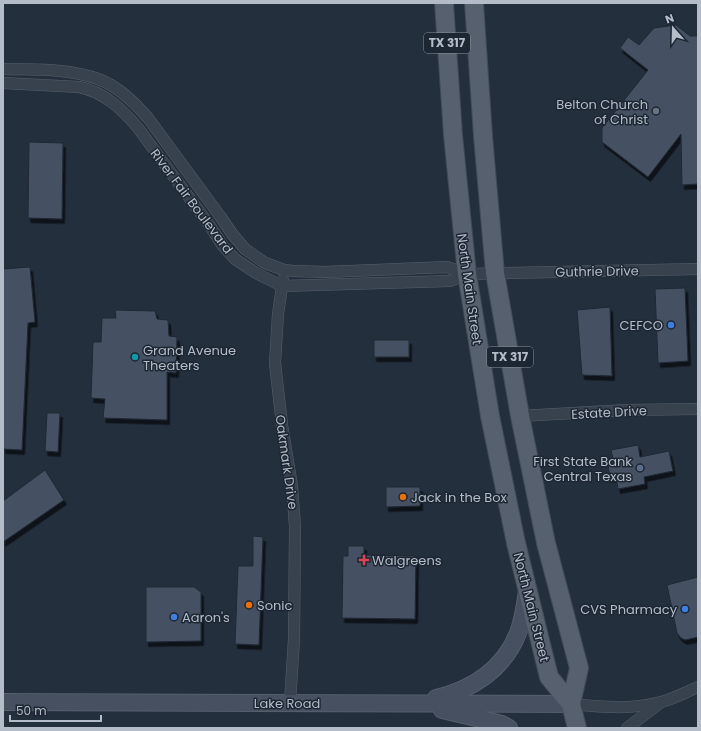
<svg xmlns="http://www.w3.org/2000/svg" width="701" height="731" font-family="Poppins,sans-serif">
<defs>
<filter id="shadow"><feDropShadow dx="2.5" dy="4.5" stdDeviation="0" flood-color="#0009"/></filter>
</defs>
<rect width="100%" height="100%" fill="#242f3e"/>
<g fill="#455162" stroke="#1f2835" filter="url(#shadow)">
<path d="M 676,25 L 690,36 L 698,36 L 698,184 L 682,185 L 681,134 L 648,177 L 602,142 L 602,128 L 648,70 L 620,48 L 628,37 L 639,45 L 654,28 Z"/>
<path d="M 29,142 L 63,143 L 62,219 L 28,218 Z"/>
<path d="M 30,267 L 35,322 L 28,323 L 22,450 L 3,449 L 3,269 Z"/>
<path d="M 685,288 L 688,361 L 658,363 L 655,289 Z"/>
<path d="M 610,307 L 612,376 L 582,375 L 577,310 Z"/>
<path d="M 115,310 L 155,311 L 157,319 L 168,320 L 169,336 L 177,337 L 176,373 L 167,372 L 167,420 L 103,418 L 105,399 L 91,398 L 93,342 L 101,342 L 102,318 L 116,318 Z"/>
<rect x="374" y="340" width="35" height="17"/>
<path d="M 47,413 L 60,413 L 58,452 L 45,451 Z"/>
<path d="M 638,445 L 640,457 L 669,451 L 673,471 L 644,477 L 645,484 L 618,489 L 616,476 L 610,478 L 608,465 L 614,463 L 611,450 Z"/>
<path d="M 45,470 L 64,500 L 3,542 L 3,501 Z"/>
<path d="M 386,487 L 420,487 L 420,506 L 386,507 Z"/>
<path d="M 253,536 L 263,537 L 259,645 L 235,644 L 238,566 L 253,566 Z"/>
<path d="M 348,546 L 364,546 L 364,555 L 416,556 L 415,619 L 342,618 L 343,556 L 348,556 Z"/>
<path d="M 698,577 L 698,637 L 685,640 L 681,638 L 677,633 L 667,585 Z"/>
<path d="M 146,587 L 194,587 L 201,592 L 201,641 L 146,642 Z"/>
</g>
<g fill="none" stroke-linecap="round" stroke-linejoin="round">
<g stroke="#565f6c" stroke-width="12">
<g id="minor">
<path d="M 3,69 C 34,70 68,68 98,79 C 118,86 134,102 148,118 L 220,216 L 233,235 L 245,249 L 265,263 L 284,270 L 294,271 L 325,272 L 447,267 L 467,274 L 698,269"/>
<path d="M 3,83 L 79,87 C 104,92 122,109 138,128 L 210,226 L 223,246 L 235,259 L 256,273 L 282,286 L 450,281 L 467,274"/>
<path d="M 283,280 L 278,314 L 275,363 L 282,425 L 292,486 L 295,527 L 294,639 L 290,703"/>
<path d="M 520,416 L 627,410 L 698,409"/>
<path d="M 571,704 C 600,707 631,710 661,702 C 673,699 686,692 698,687"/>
<path d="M 627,728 L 660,703"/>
</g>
</g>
<g stroke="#565f6c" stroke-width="18">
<g id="secondary">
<path d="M 436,698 C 472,690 504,669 518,633 C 523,620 525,605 527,591"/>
<path d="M 3,702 L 571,704"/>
<path d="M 442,710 L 502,724 L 509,728"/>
</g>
</g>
<g stroke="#414a57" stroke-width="20">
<g id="primary">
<path d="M 444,3 L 453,135 L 467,274 L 490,416 L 516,543 L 549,677 L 571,704 L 577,728"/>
<path d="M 474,3 L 483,136 L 495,273 L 520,416 L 546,543 L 579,668 L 571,704"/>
</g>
</g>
<use href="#minor" stroke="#38414e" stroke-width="11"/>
<use href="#secondary" stroke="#465061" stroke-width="16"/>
<use href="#primary" stroke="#56606e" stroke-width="18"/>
</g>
<circle fill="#6b7280" stroke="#1d2633" stroke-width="1.5" cx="656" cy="111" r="4"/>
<g fill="#3f7fe0" stroke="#1d2633" stroke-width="1.5">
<circle cx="671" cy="325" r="4"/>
<circle cx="685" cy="609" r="4"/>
<circle cx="174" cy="617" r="4"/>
</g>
<circle fill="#0f9aa8" stroke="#1d2633" stroke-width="1.5" cx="135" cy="357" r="4"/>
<circle fill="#5c6f8a" stroke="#1d2633" stroke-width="1.5" cx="640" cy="468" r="4"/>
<g fill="#e8710a" stroke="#1d2633" stroke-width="1.5">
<circle cx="403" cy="497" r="4"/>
<circle cx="249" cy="605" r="4"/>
</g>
<path fill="#e0444e" stroke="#1d2633" stroke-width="1.5" d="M362 554h4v4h4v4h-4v4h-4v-4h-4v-4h4z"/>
<g text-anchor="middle" stroke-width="3" stroke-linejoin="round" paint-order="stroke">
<g fill="#1d2633" stroke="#878f9c" stroke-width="1">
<rect x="424" y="33" width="46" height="20" rx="3"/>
<rect x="487" y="347" width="46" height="20" rx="3"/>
</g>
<g font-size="12" font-weight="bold" fill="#b4bcc9">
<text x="447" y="47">TX 317</text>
<text x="510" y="361">TX 317</text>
</g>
<g font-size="13" fill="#b4bcc9" stroke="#1d2633" text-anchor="start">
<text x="648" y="109" text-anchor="end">Belton Church<tspan x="648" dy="15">of Christ</tspan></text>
<text x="663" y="330" text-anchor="end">CEFCO</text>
<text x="143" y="355">Grand Avenue<tspan x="143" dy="15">Theaters</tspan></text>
<text x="632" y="466" text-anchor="end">First State Bank<tspan x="632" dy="15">Central Texas</tspan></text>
<text x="411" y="502">Jack in the Box</text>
<text x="372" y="565">Walgreens</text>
<text x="257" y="610">Sonic</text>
<text x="677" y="614" text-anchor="end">CVS Pharmacy</text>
<text x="182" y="622">Aaron's</text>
</g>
<g font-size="13" fill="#b4bcc9" stroke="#1d2633">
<text transform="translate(192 201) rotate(53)" y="5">River Fair Boulevard</text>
<text transform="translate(597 271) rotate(-1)" y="5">Guthrie Drive</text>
<text transform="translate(470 289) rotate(82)" y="5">North Main Street</text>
<text transform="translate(609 412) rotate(-3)" y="5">Estate Drive</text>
<text transform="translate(287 462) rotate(82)" y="5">Oakmark Drive</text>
<text transform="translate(532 607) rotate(76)" y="5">North Main Street</text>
<text x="287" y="708">Lake Road</text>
</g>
</g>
<rect width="701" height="731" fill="none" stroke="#b4bcc9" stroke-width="8"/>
<g transform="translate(673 28) rotate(340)" stroke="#1d2633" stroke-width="3" paint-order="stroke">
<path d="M0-3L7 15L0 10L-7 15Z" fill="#b4bcc9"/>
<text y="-6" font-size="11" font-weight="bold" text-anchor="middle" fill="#b4bcc9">N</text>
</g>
<path d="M10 715v6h91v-6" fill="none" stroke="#b4bcc9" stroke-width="2"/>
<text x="16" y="715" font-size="12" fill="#b4bcc9" stroke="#1d2633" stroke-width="3" paint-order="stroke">50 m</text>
</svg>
